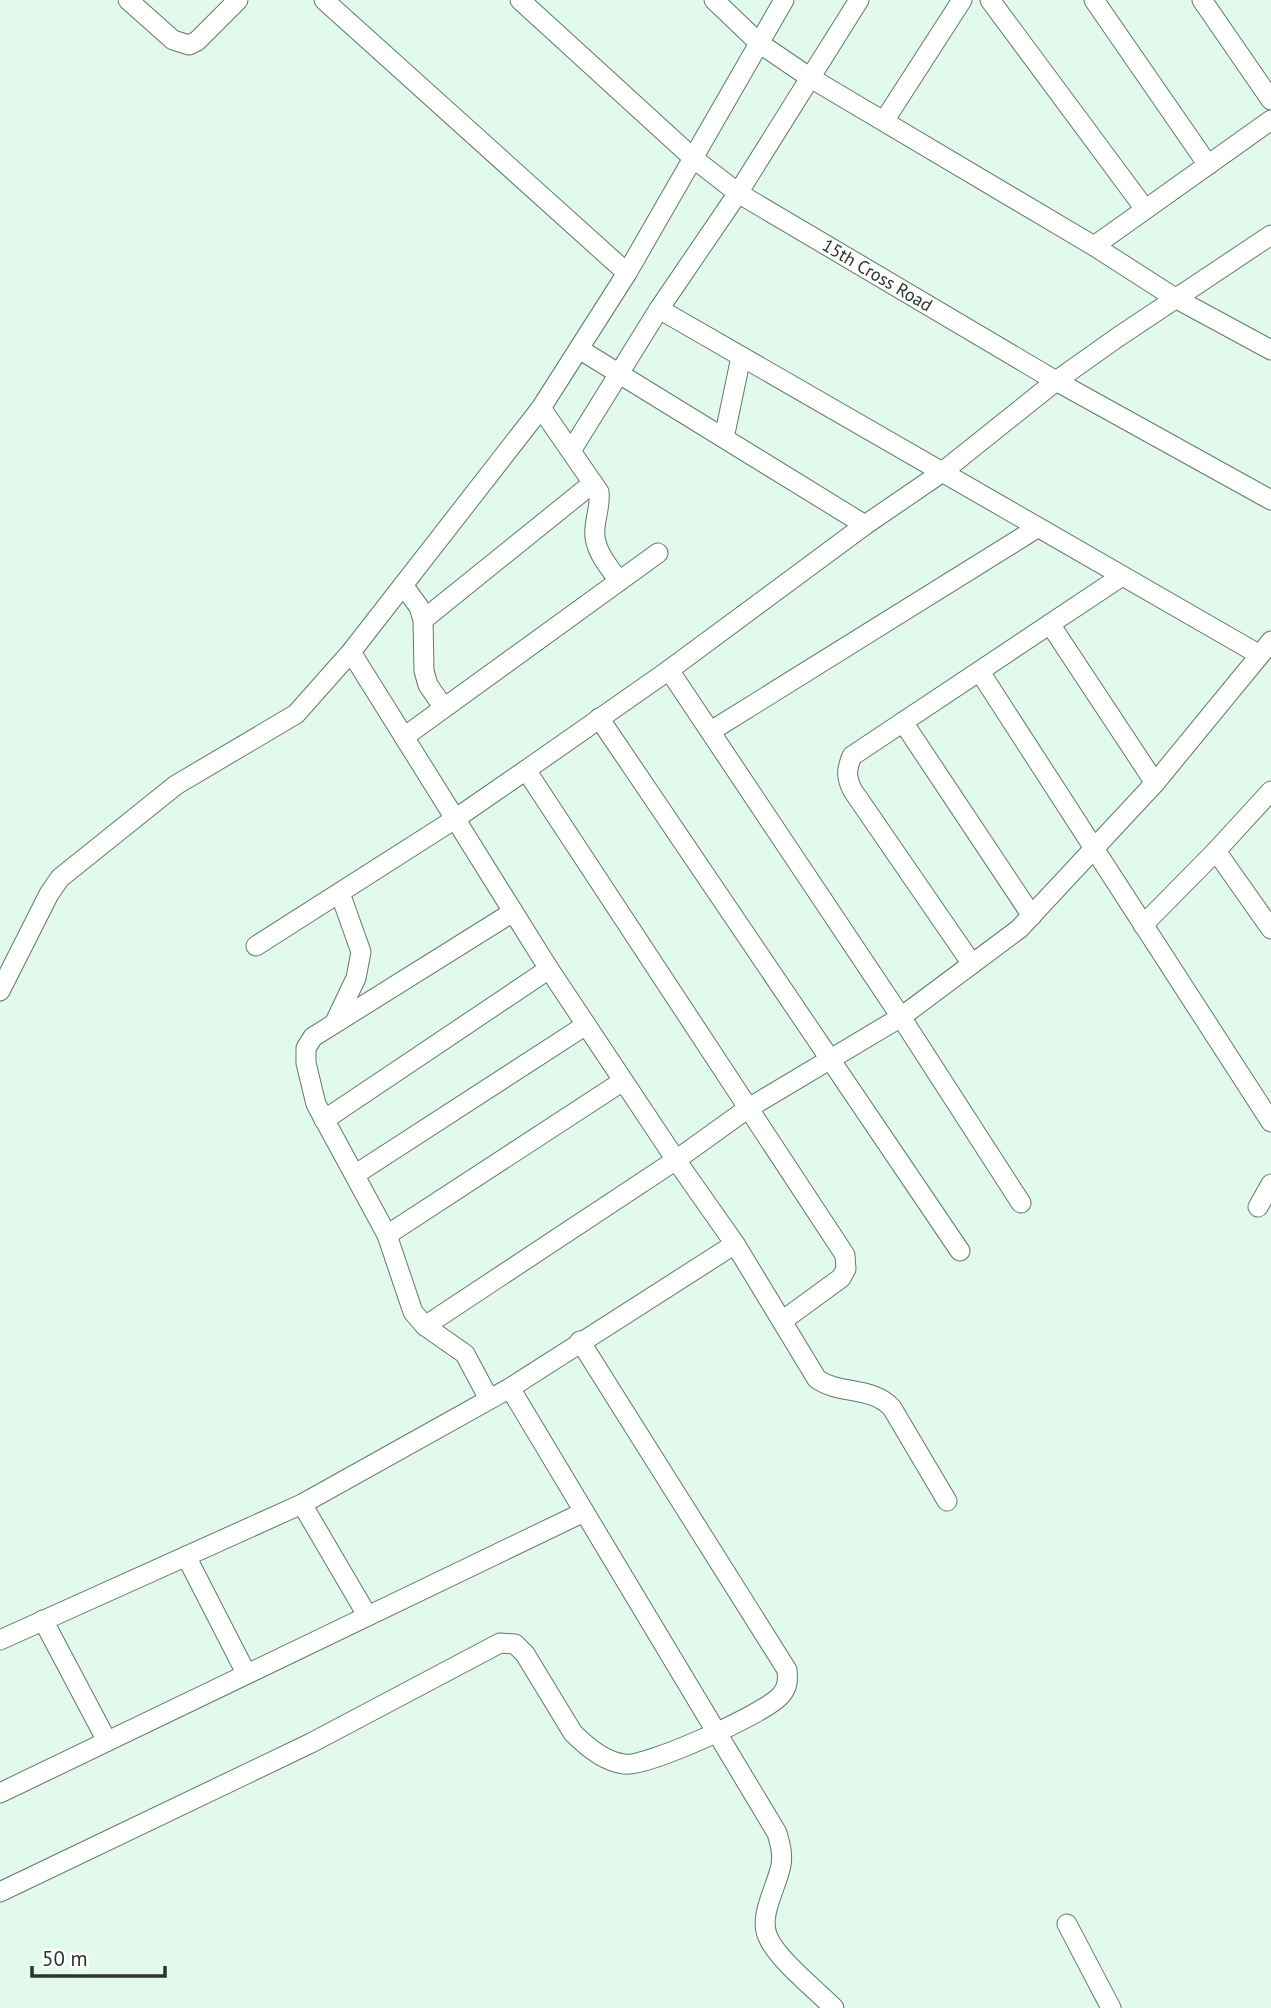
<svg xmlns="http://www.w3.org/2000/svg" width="1271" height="2008" font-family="'PT Sans',sans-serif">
<rect width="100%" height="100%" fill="#e1faec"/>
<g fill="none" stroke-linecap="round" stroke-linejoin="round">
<g stroke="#62786c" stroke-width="21">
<g id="minor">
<path d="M 128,0 L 173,40 L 189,45 L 197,41 L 238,0"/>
<path d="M 324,0 L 627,273"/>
<path id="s1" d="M 520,0 L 693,158 L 738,193 L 1056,381 L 1271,500"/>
<path d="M 714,0 L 759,43 L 809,77 L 1094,246 L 1175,298 L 1271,350"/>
<path d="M 784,0 L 627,273 L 541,408 L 351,652 L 549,969 L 676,1160 L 735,1244 L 817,1379 C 840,1395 872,1386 892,1408 L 947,1501"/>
<path d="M 990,0 L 1145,209"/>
<path d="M 1094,0 L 1208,165"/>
<path d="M 1202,0 L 1271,100"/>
<path d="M 884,121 L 962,0"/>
<path d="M 1094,246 L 1271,120"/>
<path d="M 659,309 L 1260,655 L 1271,641"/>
<path d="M 579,349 L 865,525"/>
<path d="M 541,408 L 599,492 C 601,508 593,522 595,537 C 597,554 610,568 619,581"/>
<path d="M 724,438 L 741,357"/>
<path d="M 571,451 L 659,309 L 738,193 L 859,0"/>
<path d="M 403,585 L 419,607 L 423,620 L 424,671 L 428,685 L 444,708"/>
<path d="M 423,620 L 593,483"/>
<path d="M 1050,624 L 1155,783"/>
<path d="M 980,672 L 1271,1122"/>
<path d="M 599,718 L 960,1251"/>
<path d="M 903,722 L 1032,916"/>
<path d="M 711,731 L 1037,528"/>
<path d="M 404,737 L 658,553"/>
<path d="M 526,770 L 669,670 L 865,525 L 941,473 L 1056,381 L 1118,337 L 1271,235"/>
<path d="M 1216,851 L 1271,929"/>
<path d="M 1143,925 L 1216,851 L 1271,791"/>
<path d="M 256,946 L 455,819 L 526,770 L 845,1255 L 846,1269 L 841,1278 L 782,1321"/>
<path d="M 972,964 L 853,791 C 846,778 846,770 852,756 L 1122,576"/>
<path d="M 0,991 L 49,894 L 60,878 L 176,785 L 296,714 L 351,652"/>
<path d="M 335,1022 L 356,978 L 361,952 L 340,893"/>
<path d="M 324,1120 L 549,969"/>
<path d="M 356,1174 L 586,1025"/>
<path d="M 1021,1203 L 901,1017 L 1019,929 L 1155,783 L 1260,655"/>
<path d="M 1258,1207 L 1271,1184"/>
<path d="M 387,1235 L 623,1081"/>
<path d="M 425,1326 L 676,1160 L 747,1109 L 901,1017 L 669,670"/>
<path d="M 510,1388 L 777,1833 C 780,1844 783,1853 781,1865 C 777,1887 758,1916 768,1937 C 777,1959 816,1990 834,2008"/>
<path d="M 489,1399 L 465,1354 L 425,1326 L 413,1312 L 387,1235 L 316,1104 L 306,1063 L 306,1048 L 313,1037 L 513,912"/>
<path d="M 302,1504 L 367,1615"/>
<path d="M 186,1556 L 246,1673"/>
<path d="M 43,1620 L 107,1741"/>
<path d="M 0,1640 L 302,1504 L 510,1388 L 735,1244"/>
<path d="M 0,1793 L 584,1512"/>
<path d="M 0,1892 L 311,1743 L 500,1643 L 515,1644 L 525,1654 L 573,1733 C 586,1746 605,1762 624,1764 C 645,1768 767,1713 781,1695 C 788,1687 788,1680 787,1670 L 580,1341"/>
<path d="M 1067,1924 L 1111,2008"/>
</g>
</g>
<use href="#minor" stroke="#fff" stroke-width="19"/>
</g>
<g text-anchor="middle" stroke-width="5" stroke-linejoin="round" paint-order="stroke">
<g font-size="18" fill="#2a332e" stroke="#fff">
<text dy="6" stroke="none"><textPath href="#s1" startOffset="453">15th Cross Road</textPath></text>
</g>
</g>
<path d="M32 1966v10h133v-10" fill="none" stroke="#2a332e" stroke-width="3.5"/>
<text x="42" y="1966" font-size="21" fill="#2a332e" stroke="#ffffff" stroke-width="5" paint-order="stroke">50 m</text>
</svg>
